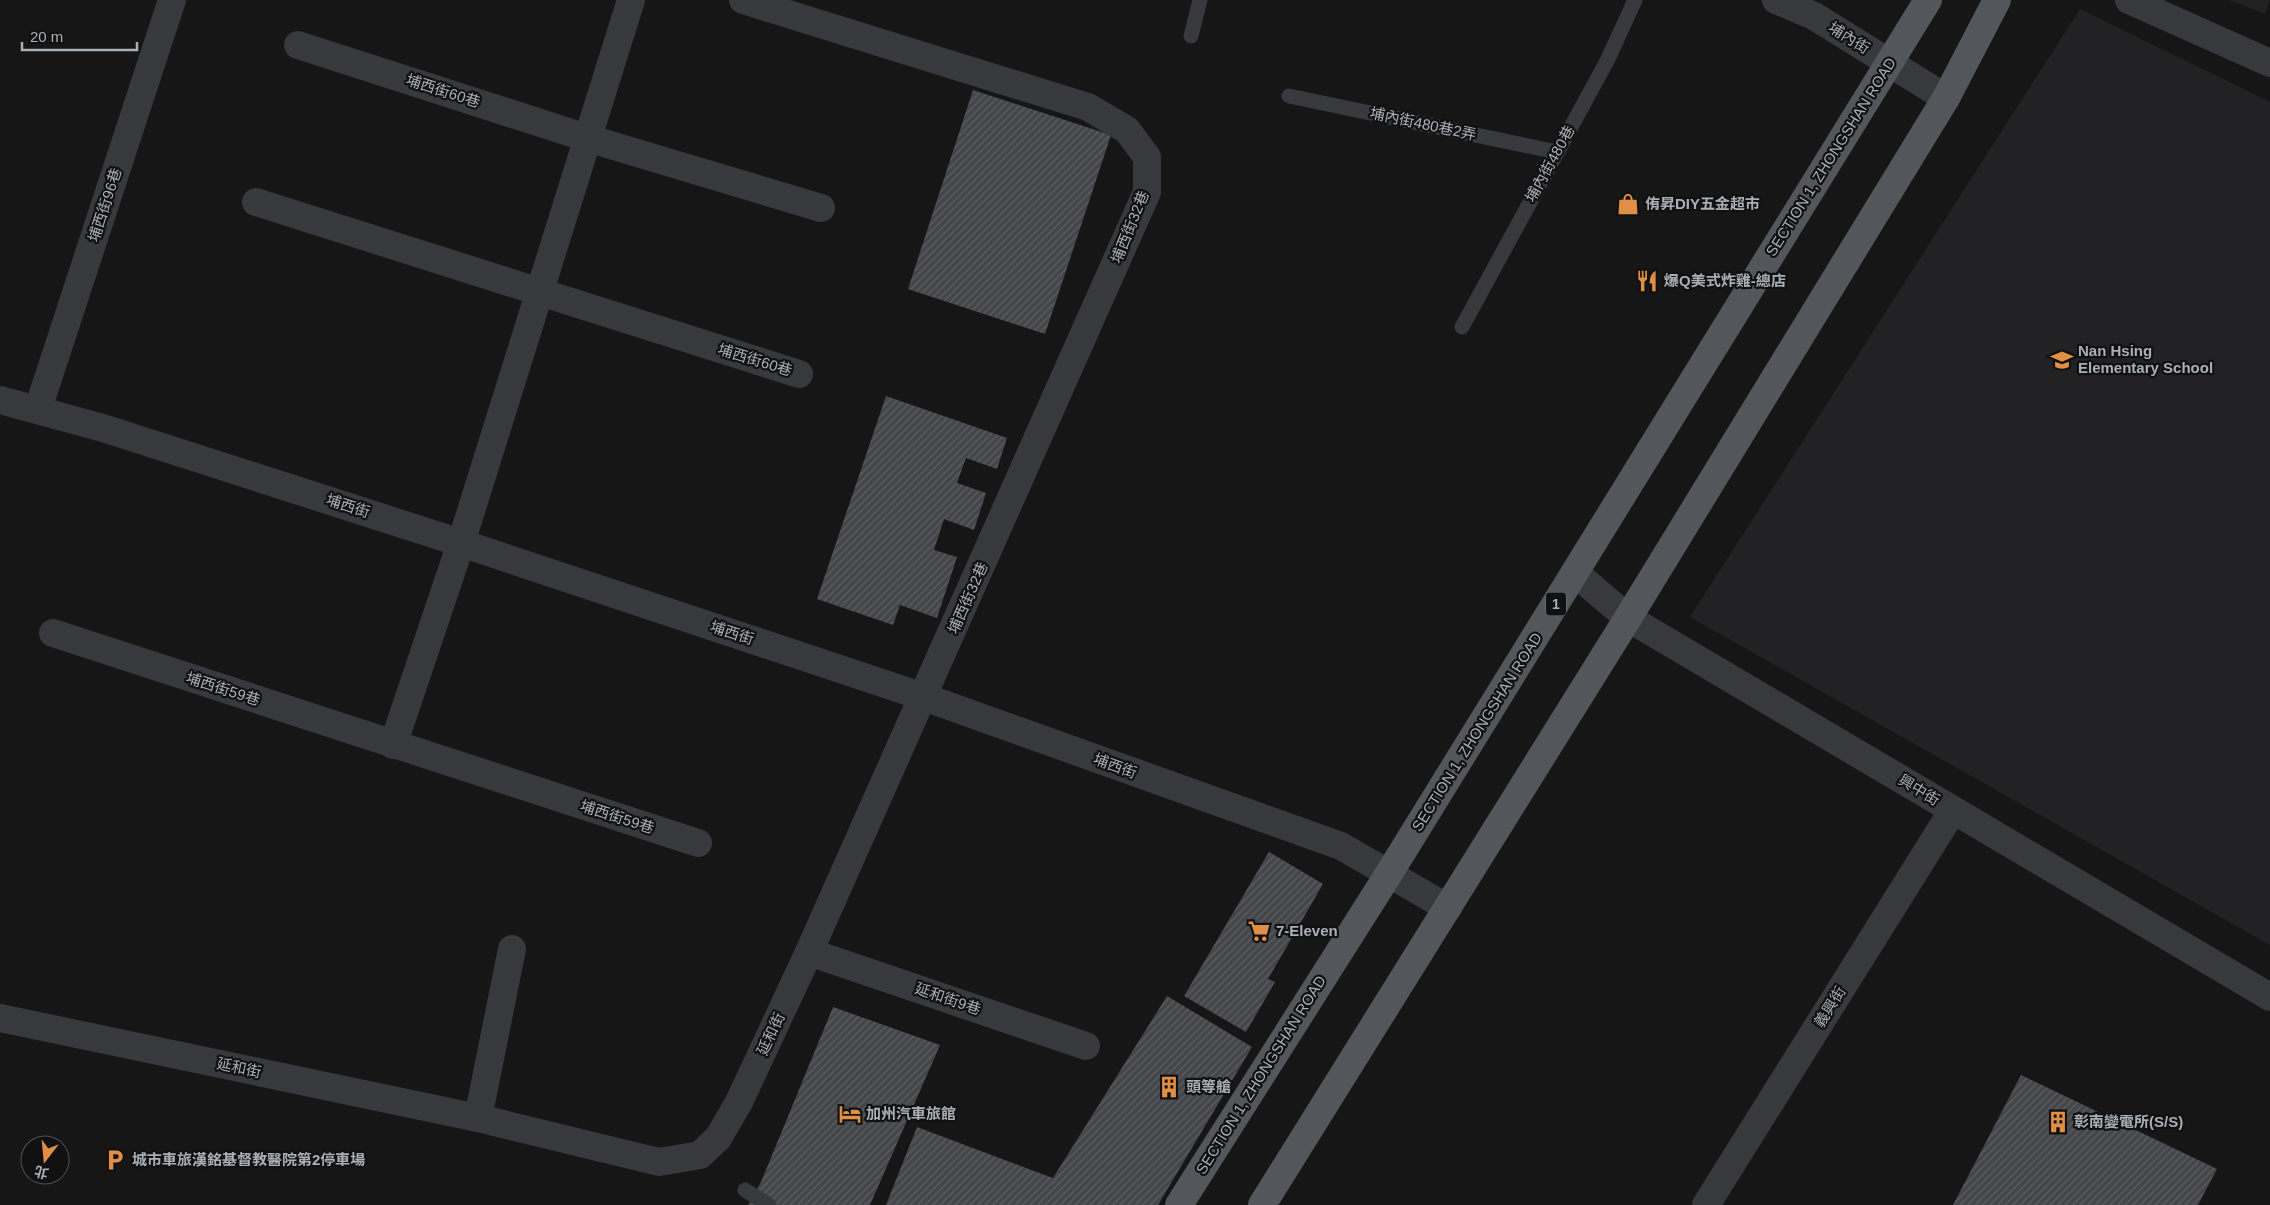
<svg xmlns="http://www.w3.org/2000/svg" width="2270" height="1205" font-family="Arial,'Noto Sans TC',sans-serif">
<defs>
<pattern id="building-hatch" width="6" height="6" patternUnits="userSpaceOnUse" patternTransform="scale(1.25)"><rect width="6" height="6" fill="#45464a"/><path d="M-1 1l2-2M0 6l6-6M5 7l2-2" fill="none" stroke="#5d5e62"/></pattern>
</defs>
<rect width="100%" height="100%" fill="#161617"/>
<g fill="#222224">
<path d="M 2229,0 L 2270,0 L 2265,14 Z"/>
<path d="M 2080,9 L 2270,102 L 2270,945 L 1690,617 Z"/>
</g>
<g fill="url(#building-hatch)">
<path d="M 973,90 L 1111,135 L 1045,334 L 908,289 Z"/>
<path d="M 886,396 L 1007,438 L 997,469 L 966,458 L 957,483 L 986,493 L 974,530 L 944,519 L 934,550 L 957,557 L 937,618 L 900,605 L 893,625 L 817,599 Z"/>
<path d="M 1269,852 L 1323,884 L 1268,979 L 1275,982 L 1246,1032 L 1184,996 Z"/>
<path d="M 1167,996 L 1252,1047 L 1158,1205 L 886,1205 L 917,1127 L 1053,1178 Z"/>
<path d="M 833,1007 L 940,1045 L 870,1205 L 748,1205 L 761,1182 Z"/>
<path d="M 2021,1075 L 2217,1169 L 2198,1205 L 1953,1205 Z"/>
</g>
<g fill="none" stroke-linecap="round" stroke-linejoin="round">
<g stroke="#37393c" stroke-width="15">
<path d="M 1191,36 L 1200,0"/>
<path d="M 1289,96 L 1557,152"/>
<path d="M 1462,327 L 1607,61 L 1635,0"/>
<path d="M 745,1190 L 769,1205"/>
</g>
<g stroke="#37393c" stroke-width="28">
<path d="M 1776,0 L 1814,16 L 1946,98"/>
<path d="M 2129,0 L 2270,63"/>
<path d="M 298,45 L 587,138 L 821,208"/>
<path d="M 256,202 L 799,374"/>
<path d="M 0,400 L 103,428 L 461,543 L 924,697 L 1341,846 L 1448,908"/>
<path d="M 38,409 L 172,0"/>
<path d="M 1575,573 L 1628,618 L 2270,997"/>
<path d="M 53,633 L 698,843"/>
<path d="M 393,745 L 461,543 L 631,0"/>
<path d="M 809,952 L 1086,1046"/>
<path d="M 0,1018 L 478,1118 L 659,1162 L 700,1155 L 718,1138 L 739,1102 L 809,952 L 1147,192 L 1147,157 L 1127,130 L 1088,107 L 743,0"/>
<path d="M 478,1118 L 512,949"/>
<path d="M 1706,1205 L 1953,810"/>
</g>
<g stroke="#53565b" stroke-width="28">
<path d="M 1179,1205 L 1388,875 L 1928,0"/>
<path d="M 1262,1205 L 1628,618 L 1946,98 L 1997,0"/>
</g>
</g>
<defs>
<g id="shop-bare" transform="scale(1.725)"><path d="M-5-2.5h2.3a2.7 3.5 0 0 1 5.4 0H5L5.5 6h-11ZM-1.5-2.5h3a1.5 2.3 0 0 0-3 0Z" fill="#e18f44" stroke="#111112" stroke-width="2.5" paint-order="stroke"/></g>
<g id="restaurant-bare" transform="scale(1.725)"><path d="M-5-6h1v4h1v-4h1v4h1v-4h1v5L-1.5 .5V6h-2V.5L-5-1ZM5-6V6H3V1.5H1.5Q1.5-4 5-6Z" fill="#e18f44" stroke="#111112" stroke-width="2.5" paint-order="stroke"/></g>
<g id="school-bare" transform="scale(1.725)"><path d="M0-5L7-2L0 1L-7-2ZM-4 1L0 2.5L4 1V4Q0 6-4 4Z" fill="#e18f44" stroke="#111112" stroke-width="2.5" paint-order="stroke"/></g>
<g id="supermarket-bare" transform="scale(1.725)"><path d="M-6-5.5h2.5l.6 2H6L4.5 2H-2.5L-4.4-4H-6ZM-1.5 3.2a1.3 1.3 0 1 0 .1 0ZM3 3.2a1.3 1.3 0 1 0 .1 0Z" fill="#e18f44" stroke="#111112" stroke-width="2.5" paint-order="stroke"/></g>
<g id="building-bare" transform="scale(1.725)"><path d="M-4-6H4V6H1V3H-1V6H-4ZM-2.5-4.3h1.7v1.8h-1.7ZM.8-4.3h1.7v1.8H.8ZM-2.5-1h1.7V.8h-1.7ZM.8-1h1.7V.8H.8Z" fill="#e18f44" stroke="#111112" stroke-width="2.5" paint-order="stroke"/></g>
<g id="hotel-bare" transform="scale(1.725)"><path d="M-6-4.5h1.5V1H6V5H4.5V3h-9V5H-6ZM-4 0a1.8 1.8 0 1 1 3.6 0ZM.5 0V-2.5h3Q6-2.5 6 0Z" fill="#e18f44" stroke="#111112" stroke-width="2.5" paint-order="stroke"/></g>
<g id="parking-bare" transform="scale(1.725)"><path d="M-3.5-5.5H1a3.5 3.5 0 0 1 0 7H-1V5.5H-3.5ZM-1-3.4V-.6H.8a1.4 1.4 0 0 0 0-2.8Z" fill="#e18f44" stroke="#111112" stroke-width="2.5" paint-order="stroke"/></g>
</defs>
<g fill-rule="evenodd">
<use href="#shop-bare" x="1628" y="204"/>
<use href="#restaurant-bare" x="1647" y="281"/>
<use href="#school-bare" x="2062" y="360"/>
<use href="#supermarket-bare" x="1259" y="931"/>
<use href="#building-bare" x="1169" y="1087"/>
<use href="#hotel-bare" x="850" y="1114"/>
<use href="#building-bare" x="2058" y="1122"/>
<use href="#parking-bare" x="115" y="1160"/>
</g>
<g text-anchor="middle" stroke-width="4.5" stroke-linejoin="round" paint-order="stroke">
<rect fill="#111112" stroke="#7b8085" stroke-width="1" x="1546" y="592.5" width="20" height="23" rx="4"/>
<g font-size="14" font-weight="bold" fill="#a9afb6">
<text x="1556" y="609">1</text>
</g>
<g font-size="15" fill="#a9afb6" stroke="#111112">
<text transform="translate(1849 38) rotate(32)" y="5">埔內街</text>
<text transform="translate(443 91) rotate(18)" y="5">埔西街60巷</text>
<text transform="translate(1423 124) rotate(12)" y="5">埔內街480巷2弄</text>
<text transform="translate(1831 157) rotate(-58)" y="5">SECTION 1, ZHONGSHAN ROAD</text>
<text transform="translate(1550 164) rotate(-61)" y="5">埔內街480巷</text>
<text transform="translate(105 205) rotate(-72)" y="5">埔西街96巷</text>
<text transform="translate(1130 227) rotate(-68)" y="5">埔西街32巷</text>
<text transform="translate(755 360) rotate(17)" y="5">埔西街60巷</text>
<text transform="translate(348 506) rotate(18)" y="5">埔西街</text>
<text transform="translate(968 598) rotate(-66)" y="5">埔西街32巷</text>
<text transform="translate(732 633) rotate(18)" y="5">埔西街</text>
<text transform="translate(223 689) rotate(18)" y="5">埔西街59巷</text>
<text transform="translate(1477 732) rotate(-58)" y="5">SECTION 1, ZHONGSHAN ROAD</text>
<text transform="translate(1115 766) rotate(20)" y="5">埔西街</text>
<text transform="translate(1919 790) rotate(31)" y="5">興中街</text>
<text transform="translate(617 817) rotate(18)" y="5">埔西街59巷</text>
<text transform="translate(948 999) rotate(19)" y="5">延和街9巷</text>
<text transform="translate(1830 1007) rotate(-58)" y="5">義興街</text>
<text transform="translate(771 1034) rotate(-65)" y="5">延和街</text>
<text transform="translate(239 1068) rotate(12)" y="5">延和街</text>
<text transform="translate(1261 1075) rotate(-58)" y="5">SECTION 1, ZHONGSHAN ROAD</text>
</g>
<g font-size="15" font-weight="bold" fill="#a9afb6" stroke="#111112" text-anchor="start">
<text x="1645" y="209">侑昇DIY五金超市</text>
<text x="1664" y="286">爆Q美式炸雞-總店</text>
<text x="2078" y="356">Nan Hsing<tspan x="2078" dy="17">Elementary School</tspan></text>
<text x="1276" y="936">7-Eleven</text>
<text x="1186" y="1092">頭等艙</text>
<text x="866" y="1119">加州汽車旅館</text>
<text x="2074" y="1127">彰南變電所(S/S)</text>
<text x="132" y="1165">城市車旅漢銘基督教醫院第2停車場</text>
</g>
</g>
<g transform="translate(45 1160) rotate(196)"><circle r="24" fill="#111112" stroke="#4e5054"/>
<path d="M0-4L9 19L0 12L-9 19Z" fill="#e18f44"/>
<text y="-8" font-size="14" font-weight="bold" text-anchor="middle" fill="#a9afb6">北</text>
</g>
<path d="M22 42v8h115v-8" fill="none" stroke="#a9afb6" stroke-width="2.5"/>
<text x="30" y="42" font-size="15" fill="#a9afb6" stroke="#111112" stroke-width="4" paint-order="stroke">20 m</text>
</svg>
